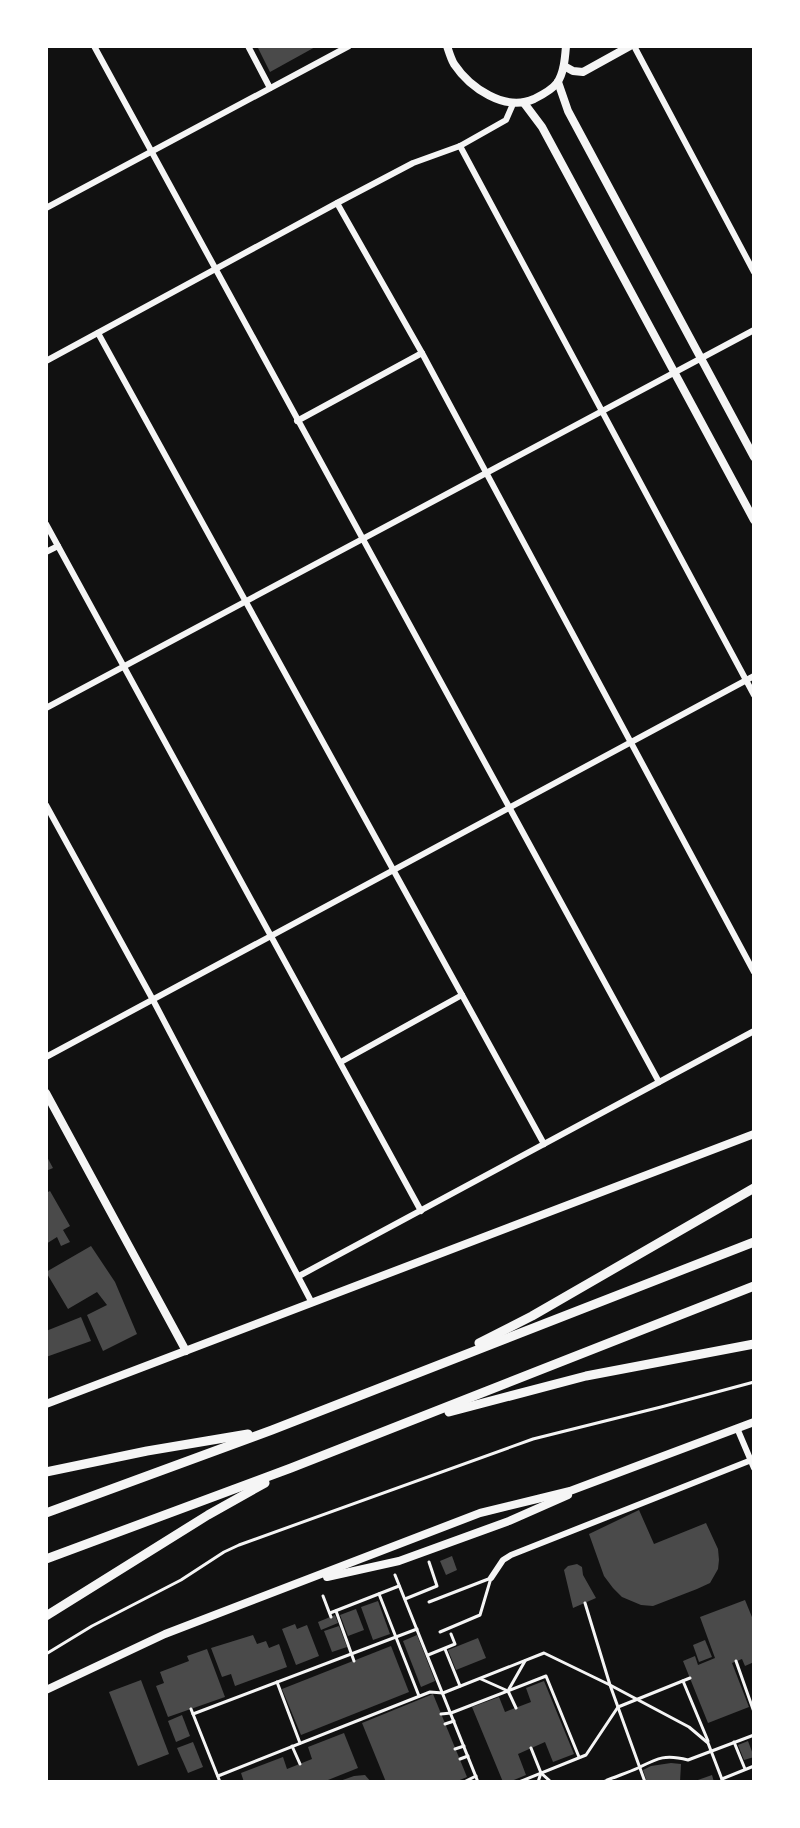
<svg xmlns="http://www.w3.org/2000/svg" width="800" height="1828" font-family="Arial,sans-serif">
<rect width="100%" height="100%" fill="#111"/>
<g fill="#4a4a4a">
<path d="M 257,46 L 317,46 L 270,72 Z"/>
<path d="M 46,1155 L 53,1168 L 46,1171 Z"/>
<path d="M 50,1191 L 70,1226 L 63,1230 L 70,1242 L 61,1246 L 57,1237 L 46,1244 L 46,1193 Z"/>
<path d="M 91,1246 L 115,1282 L 137,1334 L 103,1351 L 87,1315 L 107,1305 L 97,1292 L 68,1309 L 46,1272 Z"/>
<path d="M 81,1317 L 91,1341 L 46,1357 L 46,1331 Z"/>
<path d="M 639,1510 L 654,1544 L 706,1523 L 718,1549 L 719,1560 L 718,1569 L 710,1583 L 697,1589 L 653,1606 L 641,1605 L 622,1597 L 613,1588 L 604,1576 L 589,1534 Z"/>
<path d="M 452,1556 L 457,1570 L 446,1575 L 440,1561 Z"/>
<path d="M 577,1564 L 582,1567 L 583,1575 L 596,1598 L 573,1608 L 564,1570 L 568,1566 Z"/>
<path d="M 745,1600 L 754,1622 L 754,1662 L 745,1666 L 742,1659 L 732,1663 L 749,1707 L 708,1723 L 683,1661 L 695,1656 L 698,1665 L 715,1658 L 700,1617 Z"/>
<path d="M 378,1601 L 390,1634 L 373,1640 L 361,1607 Z"/>
<path d="M 356,1609 L 364,1630 L 348,1636 L 340,1615 Z"/>
<path d="M 335,1615 L 338,1623 L 321,1630 L 318,1622 Z"/>
<path d="M 295,1624 L 297,1629 L 307,1625 L 319,1656 L 296,1665 L 282,1629 Z"/>
<path d="M 339,1626 L 347,1647 L 332,1652 L 324,1631 Z"/>
<path d="M 253,1635 L 257,1644 L 266,1641 L 269,1648 L 279,1644 L 287,1667 L 235,1686 L 231,1674 L 222,1677 L 211,1648 Z"/>
<path d="M 417,1635 L 435,1681 L 421,1687 L 403,1641 Z"/>
<path d="M 478,1638 L 486,1658 L 456,1670 L 448,1650 Z"/>
<path d="M 705,1640 L 712,1657 L 699,1662 L 693,1645 Z"/>
<path d="M 391,1646 L 409,1692 L 301,1735 L 282,1689 Z"/>
<path d="M 207,1649 L 225,1697 L 168,1717 L 156,1686 L 164,1683 L 160,1672 L 189,1661 L 187,1656 Z"/>
<path d="M 141,1680 L 169,1754 L 138,1766 L 109,1692 Z"/>
<path d="M 544,1681 L 574,1754 L 553,1762 L 545,1742 L 518,1754 L 526,1775 L 509,1782 L 503,1782 L 472,1707 L 499,1697 L 505,1712 L 531,1702 L 526,1688 Z"/>
<path d="M 433,1694 L 467,1777 L 455,1782 L 386,1782 L 362,1723 Z"/>
<path d="M 182,1715 L 190,1736 L 176,1742 L 168,1721 Z"/>
<path d="M 344,1733 L 358,1768 L 323,1782 L 244,1782 L 241,1773 L 283,1757 L 287,1769 L 312,1759 L 308,1747 Z"/>
<path d="M 748,1741 L 754,1757 L 744,1760 L 738,1745 Z"/>
<path d="M 193,1742 L 203,1767 L 188,1773 L 177,1748 Z"/>
<path d="M 671,1763 L 681,1764 L 680,1782 L 647,1782 L 643,1770 L 651,1766 Z"/>
<path d="M 365,1775 L 371,1782 L 337,1782 L 354,1776 Z"/>
<path d="M 712,1775 L 714,1782 L 695,1782 L 695,1781 Z"/>
</g>
<g fill="none" stroke-linecap="round" stroke-linejoin="round">
<g stroke="#f5f5f5" stroke-width="3">
<path d="M 395,1575 L 478,1782"/>
<path d="M 379,1594 L 419,1696"/>
<path d="M 323,1596 L 331,1617"/>
<path d="M 405,1599 L 437,1586 L 429,1562"/>
<path d="M 585,1603 L 610,1685 L 645,1782"/>
<path d="M 336,1611 L 354,1661"/>
<path d="M 330,1613 L 399,1586"/>
<path d="M 445,1649 L 460,1686"/>
<path d="M 46,1654 L 92,1626 L 181,1580 L 224,1552 L 239,1545 L 533,1439 L 661,1407 L 754,1382"/>
<path d="M 428,1655 L 455,1644 L 451,1634"/>
<path d="M 736,1661 L 754,1712"/>
<path d="M 481,1679 L 508,1691 L 516,1708"/>
<path d="M 683,1681 L 708,1741"/>
<path d="M 277,1682 L 300,1743"/>
<path d="M 509,1689 L 525,1661"/>
<path d="M 191,1709 L 220,1782"/>
<path d="M 193,1714 L 417,1629"/>
<path d="M 441,1714 L 451,1713 L 546,1676 L 579,1757"/>
<path d="M 445,1724 L 454,1721"/>
<path d="M 734,1742 L 745,1769"/>
<path d="M 292,1746 L 300,1764"/>
<path d="M 531,1748 L 541,1773 L 551,1782"/>
<path d="M 455,1749 L 464,1746"/>
<path d="M 460,1759 L 468,1756"/>
<path d="M 218,1776 L 430,1692 L 443,1693 L 544,1653 L 610,1685 L 689,1727 L 708,1743 L 723,1782"/>
<path d="M 722,1779 L 754,1766"/>
<path d="M 464,1782 L 476,1776"/>
<path d="M 519,1782 L 586,1755 L 618,1707 L 690,1678"/>
<path d="M 538,1782 L 541,1773"/>
<path d="M 603,1782 C 614,1777 627,1773 638,1768 C 658,1758 665,1754 688,1760 L 754,1735"/>
</g>
<path stroke="#f5f5f5" stroke-width="3" d="M 429,1602 L 491,1578 L 480,1615 L 440,1632"/>
<g stroke="#f5f5f5" stroke-width="6">
<path d="M 94,46 L 659,1082"/>
<path d="M 248,46 L 270,88"/>
<path d="M 634,46 L 754,272"/>
<path d="M 460,146 L 754,695"/>
<path d="M 337,203 L 422,353 L 754,972"/>
<path d="M 46,208 L 349,46"/>
<path d="M 98,333 L 544,1144"/>
<path d="M 46,361 L 337,203 L 413,163 L 460,146 L 506,120 L 513,104"/>
<path d="M 297,421 L 422,353"/>
<path d="M 46,524 L 421,1211"/>
<path d="M 46,552 L 58,546"/>
<path d="M 46,708 L 754,330"/>
<path d="M 46,805 L 153,1000 L 312,1303"/>
<path d="M 46,1057 L 754,676"/>
<path d="M 341,1062 L 462,995"/>
<path d="M 299,1276 L 754,1031"/>
<path d="M 737,1428 L 754,1468"/>
<path d="M 491,1578 L 503,1560 L 511,1555 L 754,1459"/>
</g>
<g stroke="#f5f5f5" stroke-width="8">
<path d="M 564,66 L 573,71 L 583,72 L 630,46"/>
<path d="M 46,1093 L 186,1351"/>
<path d="M 46,1404 L 754,1134"/>
<path d="M 327,1577 L 399,1561 L 509,1521 L 568,1495"/>
<path d="M 46,1690 L 165,1634 L 480,1513 L 570,1491 L 754,1422"/>
</g>
<g stroke="#f5f5f5" stroke-width="8">
<path d="M 447,46 C 449,52 451,59 454,64 C 470,88 505,112 534,99 C 542,95 552,90 557,83 C 564,73 565,58 566,46"/>
<path d="M 558,82 L 568,111 L 754,457"/>
<path d="M 524,103 L 542,127 L 754,520"/>
</g>
<g stroke="#f5f5f5" stroke-width="9">
<path d="M 479,1343 L 532,1316 L 754,1188"/>
<path d="M 449,1412 L 586,1376 L 754,1344"/>
<path d="M 46,1472 L 147,1451 L 248,1434"/>
<path d="M 46,1513 L 272,1430 L 754,1242"/>
<path d="M 46,1559 L 291,1468 L 754,1286"/>
<path d="M 46,1616 L 208,1515 L 265,1483"/>
</g>
</g>
<rect width="800" height="1828" fill="none" stroke="#ffffff" stroke-width="96"/>
</svg>
